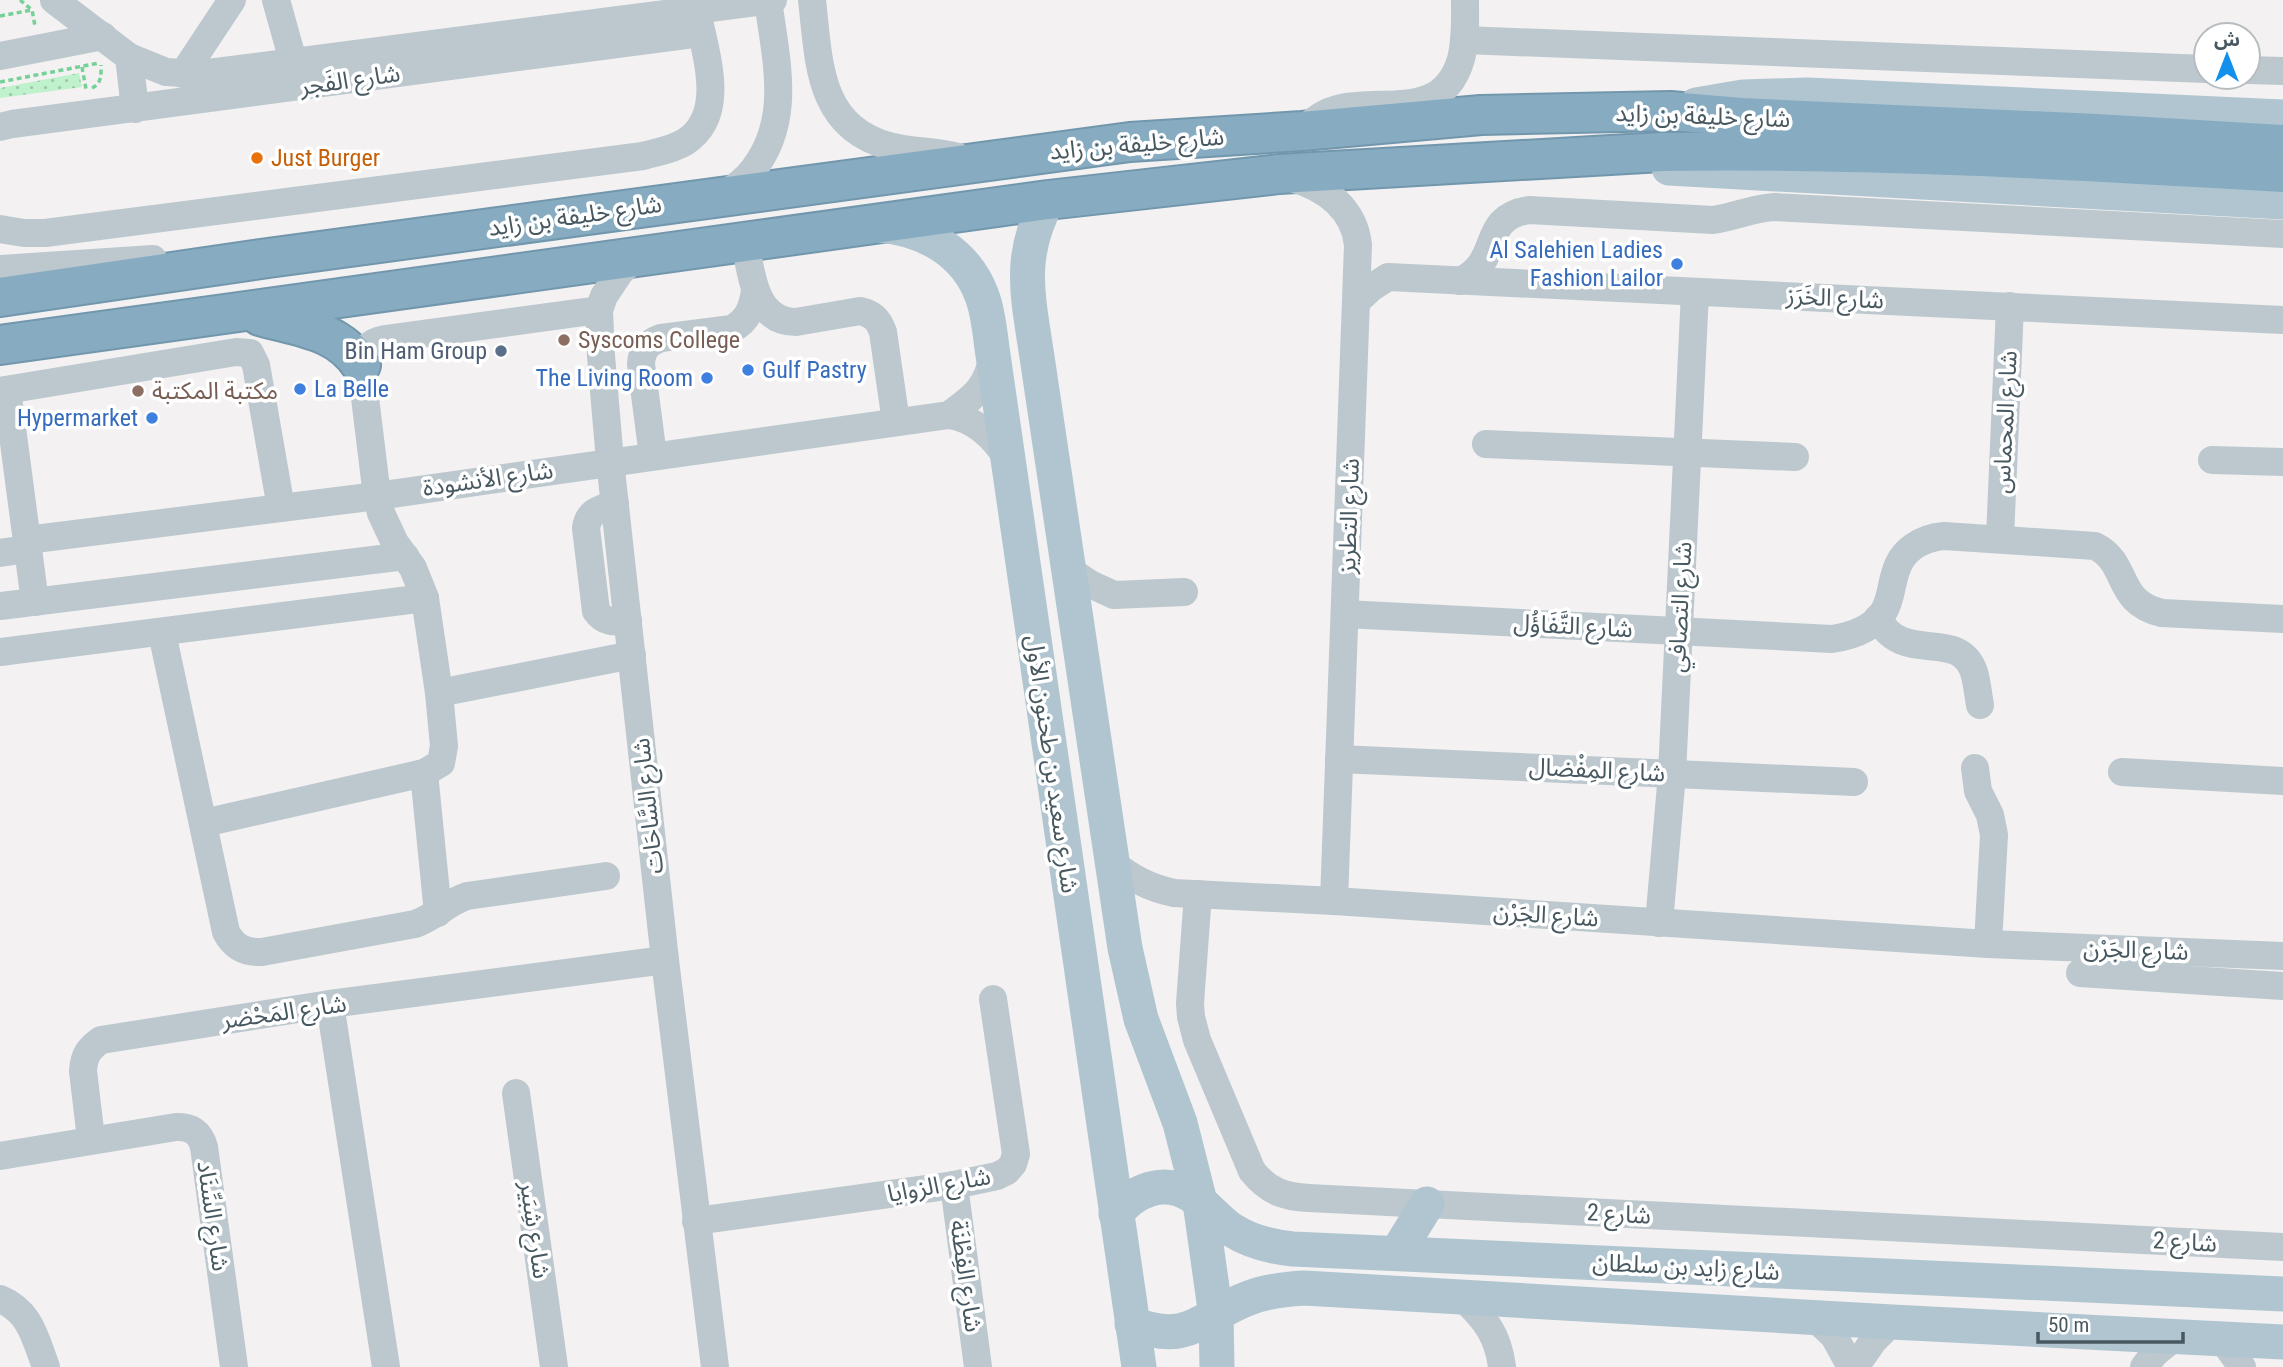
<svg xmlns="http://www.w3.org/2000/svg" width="2283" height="1367" font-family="'Roboto Condensed','Noto Sans Arabic',sans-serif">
<defs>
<pattern id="park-dots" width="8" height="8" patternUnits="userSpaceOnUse" patternTransform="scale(1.75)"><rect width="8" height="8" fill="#bff2cc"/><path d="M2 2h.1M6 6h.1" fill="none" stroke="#9dc7a9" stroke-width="1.8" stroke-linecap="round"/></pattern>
</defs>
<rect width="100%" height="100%" fill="#f3f1f1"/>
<path fill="url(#park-dots)" d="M 79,73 L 82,87 L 0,98 L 0,88 Z"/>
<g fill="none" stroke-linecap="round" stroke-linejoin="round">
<g stroke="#7297ad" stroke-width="42">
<g id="highway">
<path d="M 0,297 L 268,258 L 1130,142 L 1302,131 L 1481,115 L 1670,111 L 1741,117 L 2096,133 L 2283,144"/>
<path d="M 260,316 C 298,327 337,329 361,365"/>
<path d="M 0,345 L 1048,200 L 1279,174 L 1662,152 C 1869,149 2076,161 2283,173"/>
</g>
</g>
<g stroke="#75d197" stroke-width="3.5" stroke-dasharray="5 3.5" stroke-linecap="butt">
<path d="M 20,0 L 32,10 L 35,26"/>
<path d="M 0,16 L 32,10"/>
<path d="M 82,67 L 86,89"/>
<path d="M 0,82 L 99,63"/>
<path d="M 92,88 C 102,83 101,75 101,65"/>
</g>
<g stroke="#bcc8ce" stroke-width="28">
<path d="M 54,0 L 129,57 L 135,109"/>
<path d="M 276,0 L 293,61"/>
<path d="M 812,0 C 819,60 817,127 889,146 C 911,152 935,151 958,157"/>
<path d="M 1464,40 L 2206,69"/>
<path d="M 0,56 L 103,36"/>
<path d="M 129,57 L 166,72 L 200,74 L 773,0"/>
<path d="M 2248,70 L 2283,71"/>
<path d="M 183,74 L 232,0"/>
<path d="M 0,127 L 12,124 L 701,33"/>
<path d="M 1306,128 C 1315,119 1325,112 1337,109 C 1383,97 1443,122 1461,59 C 1466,40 1465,19 1465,0"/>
<path d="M 1289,177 C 1324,187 1354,207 1358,245 L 1334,901"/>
<path d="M 723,196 C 732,190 741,183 748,176 C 794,124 776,62 768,0"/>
<path d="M 0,229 L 24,233 L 45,233 L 643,156 C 657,152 672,150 685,142 C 729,114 704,51 697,10"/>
<path d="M 745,241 C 751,272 754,322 796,322 L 860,311 C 873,314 878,319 883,332 L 896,422"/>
<path d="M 636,257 L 620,272 L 604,296 L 599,310 L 601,356 L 610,461 L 665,960 L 715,1367"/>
<path d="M 0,269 L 153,259"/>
<path d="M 1460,281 C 1504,260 1478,218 1529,210 L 1713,220 C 1734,217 1753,208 1775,207 L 2283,234"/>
<path d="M 1356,302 L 1371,288 L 1388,277 L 2283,320"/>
<path d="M 7,390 L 35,602"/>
<path d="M 0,391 L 236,352 L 250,353 L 256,365 L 281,508"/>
<path d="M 949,415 C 974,397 988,387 993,355"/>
<path d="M 1486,444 L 1795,457"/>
<path d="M 653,456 L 641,364 C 642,350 647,343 661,338 L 732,329 C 748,320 752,309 755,291"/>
<path d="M 2212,460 L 2283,462"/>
<path d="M 615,504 C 601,509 588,511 586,528 L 596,611 C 604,623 615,622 628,621"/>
<path d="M 2000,538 L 2010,306"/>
<path d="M 27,540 L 377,496 L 949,415 C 976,419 994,437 1008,460"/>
<path d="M 0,553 L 28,549"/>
<path d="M 1069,570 L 1090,584 L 1114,595 L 1184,592"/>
<path d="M 0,606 L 405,556"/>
<path d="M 1345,614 L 1832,639 C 1852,636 1873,629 1884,611 C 1891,599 1891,586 1895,574 C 1901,550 1921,538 1944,536 L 2095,546 C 2130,563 2114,602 2162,613 L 2283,619"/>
<path d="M 1878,618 C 1903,667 1958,626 1974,672 C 1977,682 1978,694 1980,705"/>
<path d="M 162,633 L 226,932 C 234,947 245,953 262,952 L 415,924 C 435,917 448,902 467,896 L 606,876"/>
<path d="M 0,652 L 425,598"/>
<path d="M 439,693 L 632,655"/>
<path d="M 1339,759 L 1854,782"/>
<path d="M 1975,768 L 1978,791 L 1990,815 L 1994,835 L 1988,944"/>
<path d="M 2122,772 L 2283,781"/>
<path d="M 424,773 L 438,913"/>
<path d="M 204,823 L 424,773 L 441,763 L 444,746 L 439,693 L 425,598 L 413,568 L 395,543 L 381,513 L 377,496 L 361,365 C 364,349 369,342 385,339 L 599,310"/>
<path d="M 1112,862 C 1131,879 1150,888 1174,893 L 1334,901 L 1988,944 L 2283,956"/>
<path d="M 1198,894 L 1190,1003 L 1191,1017 L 1197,1040 L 1252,1171 C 1268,1191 1284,1197 1309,1198 L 2283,1247"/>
<path d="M 1659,923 L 1672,774 L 1695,292"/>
<path d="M 2080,973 L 2283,986"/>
<path d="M 330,1004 L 386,1367"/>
<path d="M 516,1093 L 554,1367"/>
<path d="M 91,1139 L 83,1071 C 84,1056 88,1049 101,1040 L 330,1004 L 665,960"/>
<path d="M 0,1156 L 176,1127 C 190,1126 200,1132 204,1147 L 234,1367"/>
<path d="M 954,1185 L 978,1367"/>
<path d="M 696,1221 L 954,1185 L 997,1176 L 1007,1171 L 1013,1164 L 1016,1154 L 993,999"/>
<path d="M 1462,1297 C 1486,1320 1498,1335 1502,1367"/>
<path d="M 0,1299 C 31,1312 35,1338 46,1367"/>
<path d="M 1815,1318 L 1834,1336 L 1851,1367"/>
<path d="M 2222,1339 L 2242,1367"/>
<path d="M 1855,1367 L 1874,1340 L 1892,1322"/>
<path d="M 2144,1367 L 2155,1353 L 2176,1336"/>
</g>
<g stroke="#b0c5d0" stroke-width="35">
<path d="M 1696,105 L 1743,97 L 1807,95 L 2283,117"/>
<path d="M 1669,168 L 2283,202"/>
<path d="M 1048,200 C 1017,256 1028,296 1037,357 L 1125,948 L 1141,1019 L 1180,1123 L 1200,1202 L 1216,1316 L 1217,1367"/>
<path d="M 880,225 C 925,229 966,252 982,296 C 989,314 990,336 993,355 L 1139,1367"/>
<path d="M 1116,1214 C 1134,1190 1164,1178 1191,1195 C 1206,1205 1217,1220 1232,1230 C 1251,1242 1272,1247 1293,1249 L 2283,1294"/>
<path d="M 1397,1253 L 1427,1204"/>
<path d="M 1132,1324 C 1192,1346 1200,1316 1249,1298 C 1267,1291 1285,1289 1304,1288 L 1892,1322 L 2283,1342"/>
</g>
<use href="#highway" stroke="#87acc1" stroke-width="38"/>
</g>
<circle fill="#e8710a" stroke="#fff" stroke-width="2.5" cx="257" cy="158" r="7"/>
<g fill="#3f7fe0" stroke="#fff" stroke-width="2.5">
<circle cx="1677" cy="264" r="7"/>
<circle cx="748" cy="370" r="7"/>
<circle cx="707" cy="378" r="7"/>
<circle cx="300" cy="389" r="7"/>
<circle cx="152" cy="418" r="7"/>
</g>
<g fill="#8d6e63" stroke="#fff" stroke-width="2.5">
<circle cx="564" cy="340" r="7"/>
<circle cx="138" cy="391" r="7"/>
</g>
<circle fill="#5c6f8a" stroke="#fff" stroke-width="2.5" cx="501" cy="351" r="7"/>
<g text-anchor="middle" stroke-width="7" stroke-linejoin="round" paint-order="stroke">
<g font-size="24" fill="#485860" stroke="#fff">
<text transform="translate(350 80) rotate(-8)" y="8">شارع الفَجر</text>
<text transform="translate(1703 116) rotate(2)" y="8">شارع خليفة بن زايد</text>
<text transform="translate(1137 144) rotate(-5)" y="8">شارع خليفة بن زايد</text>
<text transform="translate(575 216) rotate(-8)" y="8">شارع خليفة بن زايد</text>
<text transform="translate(1835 298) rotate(3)" y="8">شارع الخَرَز</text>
<text transform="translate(2005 422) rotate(-87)" y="8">شارع المحماس</text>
<text transform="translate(488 479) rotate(-8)" y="8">شارع الأنشودة</text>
<text transform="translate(1349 516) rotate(-88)" y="8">شارع التطريز</text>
<text transform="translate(1680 607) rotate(-87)" y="8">شارع التصافي</text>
<text transform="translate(1573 626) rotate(3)" y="8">شارع التَّفَاؤُل</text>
<text transform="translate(1052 764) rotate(82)" y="8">شارع سعيد بن طحنون الأول</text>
<text transform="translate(1597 770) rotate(3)" y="8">شارع المِفْضال</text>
<text transform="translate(648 806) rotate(-96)" y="8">شارع السَّاحَات</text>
<text transform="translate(1546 915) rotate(4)" y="8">شارع الجَرْن</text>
<text transform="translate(2136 950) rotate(2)" y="8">شارع الجَرْن</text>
<text transform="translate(284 1012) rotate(-8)" y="8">شارع المَحْضر</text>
<text transform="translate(939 1185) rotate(-10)" y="8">شارع الزوايا</text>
<text transform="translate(1619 1214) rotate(3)" y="8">شارع 2</text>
<text transform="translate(213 1216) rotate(82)" y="8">شارع السِّنَاد</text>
<text transform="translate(535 1230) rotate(82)" y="8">شارع شِبَير</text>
<text transform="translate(2185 1242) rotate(3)" y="8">شارع 2</text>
<text transform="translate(1686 1267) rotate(3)" y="8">شارع زايد بن سلطان</text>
<text transform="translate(966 1276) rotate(82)" y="8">شارع الفِطْنَة</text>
</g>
<g font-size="24" fill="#c56008" stroke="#fff" text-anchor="start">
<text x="271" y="166">Just Burger</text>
</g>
<g font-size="24" fill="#366cbe" stroke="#fff" text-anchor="end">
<text x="1663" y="258">Al Salehien Ladies<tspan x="1663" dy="28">Fashion Lailor</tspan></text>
<text x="762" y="378" text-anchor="start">Gulf Pastry</text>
<text x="693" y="386">The Living Room</text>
<text x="314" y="397" text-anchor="start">La Belle</text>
<text x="138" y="426">Hypermarket</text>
</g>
<g font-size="24" fill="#785e54" stroke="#fff" text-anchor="start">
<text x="578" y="348">Syscoms College</text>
<text x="152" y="399">مكتبة المكتبة</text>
</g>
<g font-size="24" fill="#4e5e75" stroke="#fff" text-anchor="end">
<text x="487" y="359">Bin Ham Group</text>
</g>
</g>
<g transform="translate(2227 56)"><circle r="33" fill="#ffffff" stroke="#b6bcbf" stroke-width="2"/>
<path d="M0-5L12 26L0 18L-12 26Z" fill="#1290ec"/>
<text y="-10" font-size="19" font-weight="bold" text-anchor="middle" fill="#485860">ش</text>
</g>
<path d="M2038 1332v10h145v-10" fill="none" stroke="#485860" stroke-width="3.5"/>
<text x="2048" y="1332" font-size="21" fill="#485860" stroke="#ffffff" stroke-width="5" paint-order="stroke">50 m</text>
</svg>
